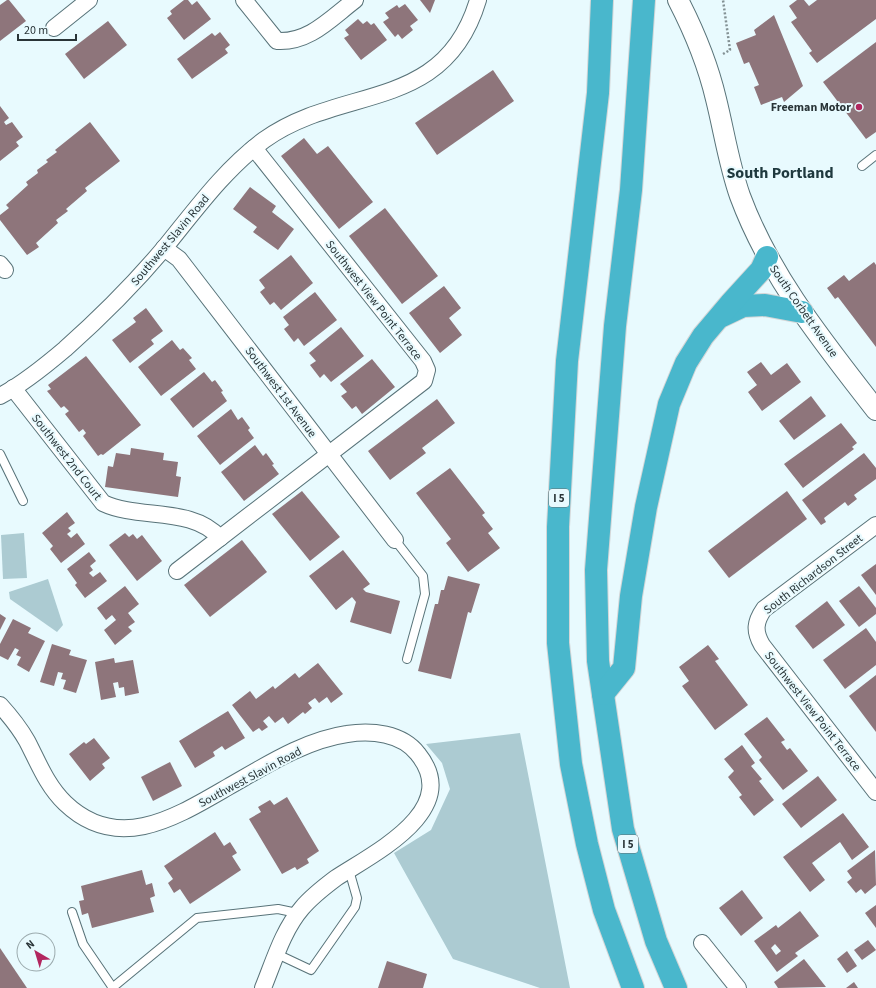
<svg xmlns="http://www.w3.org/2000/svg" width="876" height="988" font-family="'Source Sans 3',sans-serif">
<rect width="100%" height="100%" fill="#e8fafe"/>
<g fill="#accbd2">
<path d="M 24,533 L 27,578 L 3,579 L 1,535 Z"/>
<path d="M 48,579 L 63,625 L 57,632 L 10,599 L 9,592 Z"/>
<path d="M 520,733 L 570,988 L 540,988 L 453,959 L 394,853 L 431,830 L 450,789 L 442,763 L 426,744 Z"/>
</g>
<g fill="#8e757b" fill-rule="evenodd">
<path d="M 7,0 L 9,0 L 26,21 L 0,41 L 0,5 Z"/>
<path d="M 184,0 L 188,0 L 192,5 L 197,1 L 211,19 L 184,40 L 167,18 L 172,14 L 170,11 Z"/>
<path d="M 420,0 L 435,0 L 430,13 Z"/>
<path d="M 797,0 L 804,0 L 809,6 L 817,0 L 876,0 L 876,19 L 817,63 L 809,53 L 812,51 L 791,22 L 797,18 L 789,6 Z"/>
<path d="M 405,4 L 418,20 L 410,26 L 413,30 L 402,39 L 398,34 L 395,37 L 383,22 L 389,18 L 385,13 L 397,5 L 399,8 Z"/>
<path d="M 774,15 L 803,86 L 784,102 L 782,97 L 761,105 L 754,87 L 759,85 L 749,62 L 744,64 L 736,43 L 756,35 L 754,30 Z"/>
<path d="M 358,19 L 363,24 L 367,21 L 371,25 L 374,23 L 387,40 L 361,60 L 344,38 L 349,35 L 345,30 Z"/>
<path d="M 108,21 L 127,45 L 84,79 L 65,54 Z"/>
<path d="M 220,32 L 230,45 L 225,49 L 228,53 L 192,79 L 177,59 L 212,33 L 215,36 Z"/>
<path d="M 876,42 L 876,132 L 866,139 L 823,82 Z"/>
<path d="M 493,70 L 514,101 L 437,155 L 415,123 Z"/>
<path d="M 0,106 L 9,118 L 4,122 L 6,125 L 12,122 L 23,137 L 16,142 L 19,146 L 0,161 Z"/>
<path d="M 90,122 L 120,161 L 85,188 L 87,191 L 66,209 L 68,211 L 56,220 L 58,223 L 36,243 L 39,247 L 27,255 L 0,220 L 0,215 L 9,208 L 6,205 L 28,185 L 26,182 L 38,173 L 37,170 L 48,162 L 46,160 L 57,152 L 55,150 Z"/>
<path d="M 304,138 L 317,154 L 328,146 L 373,202 L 339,229 L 281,156 Z"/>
<path d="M 250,187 L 276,206 L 272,212 L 294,229 L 278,250 L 253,232 L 257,227 L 233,209 Z"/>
<path d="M 385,208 L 438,276 L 402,304 L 349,236 Z"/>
<path d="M 291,255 L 313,283 L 281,310 L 274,302 L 270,305 L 260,292 L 265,288 L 259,280 Z"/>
<path d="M 874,262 L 876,265 L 876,347 L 838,297 L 835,299 L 827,288 L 844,275 L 849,281 Z"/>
<path d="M 444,286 L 461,308 L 449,318 L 462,335 L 440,353 L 409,313 Z"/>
<path d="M 315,292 L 337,320 L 304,346 L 298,338 L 294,342 L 284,329 L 289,325 L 283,317 Z"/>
<path d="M 146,308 L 163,331 L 151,340 L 154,344 L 130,363 L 112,340 L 136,322 L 133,318 Z"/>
<path d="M 341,327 L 364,356 L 331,382 L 324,374 L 320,378 L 310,365 L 316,361 L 309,353 Z"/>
<path d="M 172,340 L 180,350 L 183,348 L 192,358 L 189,360 L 196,369 L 161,396 L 138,367 Z"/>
<path d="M 86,356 L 141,425 L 103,455 L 101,454 L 98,456 L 83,436 L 86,433 L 83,429 L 79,432 L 65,414 L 69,411 L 64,406 L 61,408 L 47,391 L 51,389 L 48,385 Z"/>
<path d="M 372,359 L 395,387 L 362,414 L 356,406 L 352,409 L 341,396 L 347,392 L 340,384 Z"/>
<path d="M 761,362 L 771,375 L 787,363 L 801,382 L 762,411 L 748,392 L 757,385 L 747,372 Z"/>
<path d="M 204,372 L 212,382 L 215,380 L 223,391 L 221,392 L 227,401 L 193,428 L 170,399 Z"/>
<path d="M 811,396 L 826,416 L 794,440 L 779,421 Z"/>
<path d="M 437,399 L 455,423 L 422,448 L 426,453 L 390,480 L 368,451 Z"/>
<path d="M 231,409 L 238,420 L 242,417 L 250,428 L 248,430 L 254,438 L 220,465 L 197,436 Z"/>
<path d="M 841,423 L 857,443 L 852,447 L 854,449 L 803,488 L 784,464 Z"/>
<path d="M 255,445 L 263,456 L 266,453 L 274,464 L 272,465 L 279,474 L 244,501 L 221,472 Z"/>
<path d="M 131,448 L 164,453 L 163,460 L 178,462 L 176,476 L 181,477 L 178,497 L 105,487 L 108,466 L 113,467 L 116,453 L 130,455 Z"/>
<path d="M 864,453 L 876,468 L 876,479 L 854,495 L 857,499 L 848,506 L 845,502 L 824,518 L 826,522 L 821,525 L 802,500 Z"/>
<path d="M 450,468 L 485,513 L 482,515 L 493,529 L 488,533 L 500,548 L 468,572 L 446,543 L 451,539 L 416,493 Z"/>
<path d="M 302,491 L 340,537 L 310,561 L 272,514 Z"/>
<path d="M 787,491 L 807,519 L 729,578 L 708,551 Z"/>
<path d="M 67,512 L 75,523 L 68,528 L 71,531 L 67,534 L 71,538 L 77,533 L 85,544 L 61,563 L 50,549 L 53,546 L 42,533 Z"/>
<path d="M 125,533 L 129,537 L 133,534 L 137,539 L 142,535 L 162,561 L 137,581 L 109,545 Z"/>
<path d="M 242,540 L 267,572 L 210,617 L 184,585 Z"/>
<path d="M 343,550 L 370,584 L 363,589 L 366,592 L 400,601 L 391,634 L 350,622 L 356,602 L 352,597 L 336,610 L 309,576 Z"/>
<path d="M 89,552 L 96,561 L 90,566 L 93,570 L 89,573 L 93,577 L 100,572 L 107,581 L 85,598 L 75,585 L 77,583 L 67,569 Z"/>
<path d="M 876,564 L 876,595 L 861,575 Z"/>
<path d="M 448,576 L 480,584 L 471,613 L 468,612 L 451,679 L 418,671 L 435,604 L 438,604 L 441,590 L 444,590 Z"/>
<path d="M 125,586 L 139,604 L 128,613 L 135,622 L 128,627 L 132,631 L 115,645 L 104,630 L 116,620 L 112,615 L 106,620 L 97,608 Z"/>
<path d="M 859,586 L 876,608 L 876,614 L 859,627 L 839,601 Z"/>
<path d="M 827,601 L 845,625 L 813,649 L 795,626 Z"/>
<path d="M 0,614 L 6,618 L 0,630 Z"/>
<path d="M 13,619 L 31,628 L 28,633 L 45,641 L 29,672 L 17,665 L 21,657 L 16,655 L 19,650 L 15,648 L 8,660 L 0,656 L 0,644 Z"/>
<path d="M 866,628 L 876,642 L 876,665 L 845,689 L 823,660 Z"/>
<path d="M 52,644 L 71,650 L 69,655 L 87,660 L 76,693 L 63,689 L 66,680 L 61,679 L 63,673 L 58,672 L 54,686 L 40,682 Z"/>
<path d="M 708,645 L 719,659 L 715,661 L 748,705 L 715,730 L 682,686 L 689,681 L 679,667 Z"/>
<path d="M 114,658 L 115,663 L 133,660 L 139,693 L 125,696 L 124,687 L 119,688 L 118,682 L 113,683 L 116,697 L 101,700 L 95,662 Z"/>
<path d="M 318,663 L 343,694 L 331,703 L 327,697 L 319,703 L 315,698 L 308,703 L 312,708 L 305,714 L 303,712 L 288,724 L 283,717 L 275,723 L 269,716 L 263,721 L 268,727 L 262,731 L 259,728 L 253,732 L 232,705 L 250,691 L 256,699 L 273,686 L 275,689 L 295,673 L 299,678 Z"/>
<path d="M 876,675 L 876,732 L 849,696 Z"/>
<path d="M 228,711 L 245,738 L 225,750 L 222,746 L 213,752 L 215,756 L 195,768 L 179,741 Z"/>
<path d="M 767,717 L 785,740 L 781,742 L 787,750 L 790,748 L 808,771 L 783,790 L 759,760 L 762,757 L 744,734 Z"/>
<path d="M 94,738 L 110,758 L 102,764 L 105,768 L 90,781 L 69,754 L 84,742 L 86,744 Z"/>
<path d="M 742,745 L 755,763 L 751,766 L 762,779 L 759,781 L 774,800 L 754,816 L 739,797 L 742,795 L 728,777 L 734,771 L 724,759 Z"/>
<path d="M 170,762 L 182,786 L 153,801 L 141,777 Z"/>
<path d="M 818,776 L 837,800 L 801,828 L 782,804 Z"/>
<path d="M 287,797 L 319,851 L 307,859 L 309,863 L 297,870 L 295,867 L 282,874 L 249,819 L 261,812 L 258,807 L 270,800 L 274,805 Z"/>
<path d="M 843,813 L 869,847 L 852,860 L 840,842 L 812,863 L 825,880 L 810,892 L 783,857 Z"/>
<path d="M 215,832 L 224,846 L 230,842 L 237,853 L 232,856 L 241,870 L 190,904 L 180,889 L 174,893 L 168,883 L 173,879 L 164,866 Z"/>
<path d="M 875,850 L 876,885 L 865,894 L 861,889 L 856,893 L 847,882 L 852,878 L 847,871 Z"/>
<path d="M 142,870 L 146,885 L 152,883 L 155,896 L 150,898 L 154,912 L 92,928 L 88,913 L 82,915 L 79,901 L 84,900 L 81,886 Z"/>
<path d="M 742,890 L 763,918 L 741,936 L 719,908 Z"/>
<path d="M 876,905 L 876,928 L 865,913 Z"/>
<path d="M 800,911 L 819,936 L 795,953 L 798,956 L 777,972 L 754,941 L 776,925 L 778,928 ZM 775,944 L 781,951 L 776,955 L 771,948 Z"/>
<path d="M 868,940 L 876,950 L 862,960 L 854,950 Z"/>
<path d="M 0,948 L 27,988 L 0,988 Z"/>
<path d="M 847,951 L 857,966 L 847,973 L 837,959 Z"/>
<path d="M 804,959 L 826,987 L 778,988 L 774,982 Z"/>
<path d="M 387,961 L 427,974 L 423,988 L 378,988 Z"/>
<path d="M 854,982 L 858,988 L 846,988 Z"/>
</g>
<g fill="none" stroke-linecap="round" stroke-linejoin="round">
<g stroke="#587379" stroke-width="10">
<g id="service">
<path d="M 862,166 L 876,155"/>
<path d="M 0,454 L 23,501"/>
<path d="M 395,540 L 423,576 L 425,594 L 407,659"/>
<path d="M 72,912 L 83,944 L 113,988"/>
<path d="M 277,954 L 311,970 L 355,907 L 357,898 L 349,870"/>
<path d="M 112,988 L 197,918 L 278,909 L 297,913"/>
</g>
</g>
<g stroke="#587379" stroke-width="18">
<g id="minor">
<path d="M 244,0 L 277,41 C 309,43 330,19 355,0"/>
<path d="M 54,28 L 89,0"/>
<path d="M 164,248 L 179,259 L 395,540"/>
<path d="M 0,264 L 5,270"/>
<path d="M 13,388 L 103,503 C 139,520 192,506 220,538"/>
<path d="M 0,396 C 23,384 45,366 65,349 C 101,317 135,283 166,246 C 196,209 225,169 264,140 C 342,84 444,114 478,0"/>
<path d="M 876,525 L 764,609 C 755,622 754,631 762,645 L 876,792"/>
<path d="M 177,571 L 424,381 L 427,370 L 423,361 L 254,148"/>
<path d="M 0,705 C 10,716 19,727 27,741 C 38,762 47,786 65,803 C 118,854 176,817 228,787 C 265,766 305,740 347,734 C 371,730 402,733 418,754 C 463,810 374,853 336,878 C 324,887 312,896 302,908 C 283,930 274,961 263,988"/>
<path d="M 702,943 L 738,988"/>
</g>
</g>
<g stroke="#587379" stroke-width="22">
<path id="tertiary" d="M 678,0 C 694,31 708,65 716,99 C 724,131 729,165 740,196 C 770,277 824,343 876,410"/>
</g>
<g stroke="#d4d6d7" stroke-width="24">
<g id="motorway">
<path d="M 602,0 L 598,93 L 567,361 L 558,527 L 558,643 L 571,764 L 587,844 L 604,910 L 633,988"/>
<path d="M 644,0 L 631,190 L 615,326 L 596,570 L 598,661 L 623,829 L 656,941 L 676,988"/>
<path d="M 722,316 L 743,306 L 765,305 L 802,312"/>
<path d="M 603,694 L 624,668 L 631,596 L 646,507 L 669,404 L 686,363 L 703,336 L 730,304 L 761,270 L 767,257"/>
</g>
</g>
<path stroke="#839194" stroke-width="2.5" stroke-dasharray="2 2" stroke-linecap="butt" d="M 723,54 L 730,50 L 723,0"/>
<use href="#service" stroke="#fff" stroke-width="8"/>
<use href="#minor" stroke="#fff" stroke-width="16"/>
<use href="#tertiary" stroke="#fff" stroke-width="20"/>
<use href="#motorway" stroke="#49b7cc" stroke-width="22"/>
</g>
<circle fill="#b2265f" stroke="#e8fafe" stroke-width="1.5" cx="859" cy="107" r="4"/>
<g text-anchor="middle" stroke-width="4" stroke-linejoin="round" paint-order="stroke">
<g fill="#e8fafe" stroke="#626f73" stroke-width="1">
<rect x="549" y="489" width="20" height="18" rx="3"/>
<rect x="618" y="835" width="20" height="18" rx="3"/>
</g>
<g font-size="11" font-weight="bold" fill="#293437">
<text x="559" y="502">I 5</text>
<text x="628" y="848">I 5</text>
</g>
<g font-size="12" font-weight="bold" fill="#293437" stroke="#e8fafe" text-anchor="end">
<text x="851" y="111">Freeman Motor</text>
</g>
<g font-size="12" fill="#293437" stroke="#e8fafe">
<text transform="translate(170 240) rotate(-50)" y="4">Southwest Slavin Road</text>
<text transform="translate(374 300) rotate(52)" y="4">Southwest View Point Terrace</text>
<text transform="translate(804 311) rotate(55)" y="4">South Corbett Avenue</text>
<text transform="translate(281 392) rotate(53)" y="4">Southwest 1st Avenue</text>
<text transform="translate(67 457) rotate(52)" y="4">Southwest 2nd Court</text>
<text transform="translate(813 574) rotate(-38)" y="4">South Richardson Street</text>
<text transform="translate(813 711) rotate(52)" y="4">Southwest View Point Terrace</text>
<text transform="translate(250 777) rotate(-28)" y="4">Southwest Slavin Road</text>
</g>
<g font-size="16" font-weight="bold" fill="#1f393e" stroke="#e8fafe">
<text x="780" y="178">South Portland</text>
</g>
</g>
<g transform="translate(36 952) rotate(322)"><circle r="19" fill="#e8fafe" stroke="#9cabae"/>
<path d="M0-3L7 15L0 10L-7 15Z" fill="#b2265f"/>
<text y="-6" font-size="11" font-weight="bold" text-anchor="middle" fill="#293437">N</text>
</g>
<path d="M18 34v6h58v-6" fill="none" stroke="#293437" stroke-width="2"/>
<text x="24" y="34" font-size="12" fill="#293437" stroke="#e8fafe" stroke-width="3" paint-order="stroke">20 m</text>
</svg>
